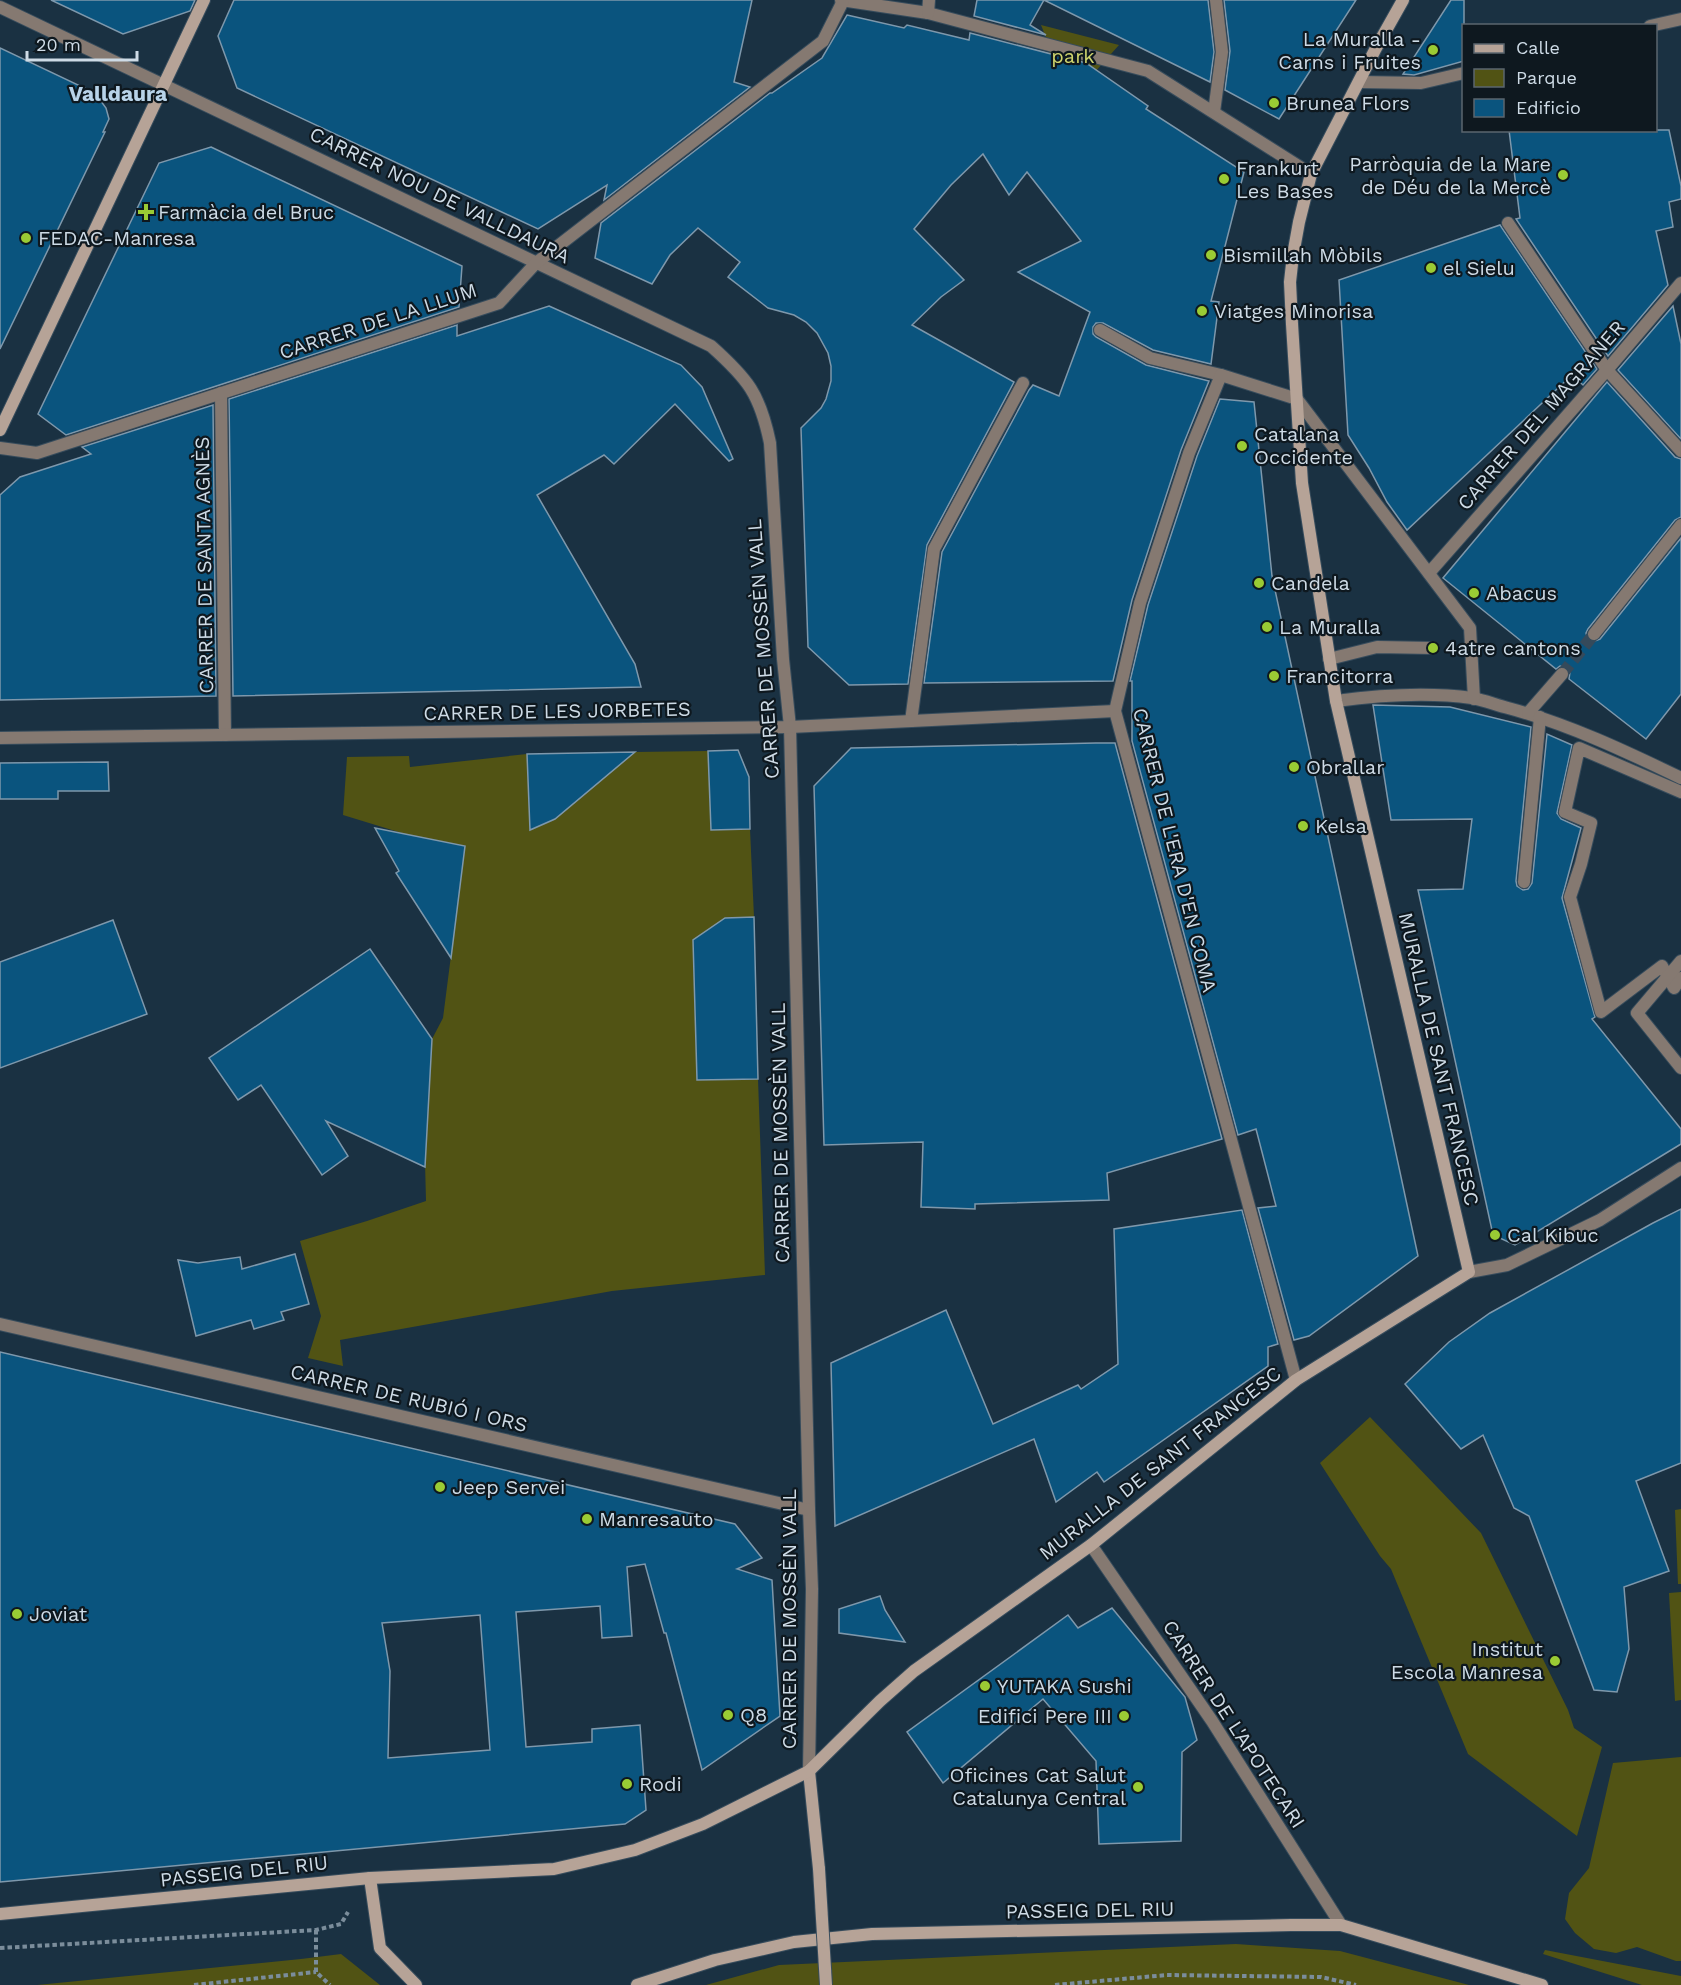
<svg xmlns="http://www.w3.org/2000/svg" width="1681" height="1985" font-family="'Work Sans',sans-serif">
<rect width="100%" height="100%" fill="#1a3142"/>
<g fill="#515314">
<path d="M 1041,25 L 1119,45 L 1086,82 L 1050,74 L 1049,45 Z"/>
<path d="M 708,751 L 711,829 L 750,829 L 754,917 L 725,918 L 693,940 L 697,1080 L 758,1079 L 765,1275 L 612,1291 L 340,1340 L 343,1366 L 308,1358 L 321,1316 L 300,1241 L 367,1221 L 426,1201 L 425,1162 L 432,1039 L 443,1018 L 465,846 L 405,834 L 343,815 L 347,757 L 409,756 L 410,767 L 527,754 L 530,830 L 555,819 L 635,752 Z"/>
<path d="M 1370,1417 L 1481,1533 L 1568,1710 L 1574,1728 L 1602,1747 L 1577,1836 L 1468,1754 L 1391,1569 L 1380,1556 L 1320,1463 Z"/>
<path d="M 1681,1509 L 1681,1584 L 1678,1584 L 1675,1510 Z"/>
<path d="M 1681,1592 L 1681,1700 L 1675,1701 L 1669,1593 Z"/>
<path d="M 1681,1757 L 1681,1961 L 1676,1961 L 1637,1947 L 1616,1953 L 1594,1949 L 1575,1933 L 1565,1919 L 1569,1893 L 1589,1868 L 1613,1763 Z"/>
<path d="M 1236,1944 L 1340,1951 L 1469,1985 L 706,1985 L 779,1965 Z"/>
<path d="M 1545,1950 L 1681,1976 L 1681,1985 L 1642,1985 L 1543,1954 Z"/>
<path d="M 341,1954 L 380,1985 L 37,1985 L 301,1959 Z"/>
</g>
<g fill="#0a547e" stroke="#7e98ac" stroke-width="1.5" fill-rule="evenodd">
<path d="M 51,0 L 195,0 L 190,11 L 123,34 Z"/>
<path d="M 234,0 L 752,0 L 734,82 L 750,87 L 604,200 L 607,185 L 538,229 L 237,88 L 218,36 Z"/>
<path d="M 977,0 L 1208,0 L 1214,52 L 1210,82 L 1044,0 L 1030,25 L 1046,35 L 974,16 Z"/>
<path d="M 1224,0 L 1356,0 L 1279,119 L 1225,90 L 1230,51 Z"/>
<path d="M 1451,0 L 1464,0 L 1464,61 L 1414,75 L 1403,74 Z"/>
<path d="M 847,15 L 904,28 L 907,25 L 969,40 L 970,33 L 1086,63 L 1148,106 L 1146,109 L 1244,172 L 1211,301 L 1219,302 L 1211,364 L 1153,350 L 1103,323 L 1096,323 L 1093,327 L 1093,334 L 1096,337 L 1146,365 L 1209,381 L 1181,450 L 1132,600 L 1113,681 L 924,683 L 942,552 L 1029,390 L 1033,385 L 1059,396 L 1090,312 L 1018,272 L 1081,241 L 1027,172 L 1009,195 L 983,154 L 951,185 L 914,229 L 964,280 L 941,297 L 912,325 L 1014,382 L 927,545 L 908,684 L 849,685 L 808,647 L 801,428 L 821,408 L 826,399 L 831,381 L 831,366 L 828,353 L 817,333 L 806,322 L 794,315 L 768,308 L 728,277 L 740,262 L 698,228 L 670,255 L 652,284 L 595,258 L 601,223 L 770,93 L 772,93 L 822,58 Z"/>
<path d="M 0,48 L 95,93 L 106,108 L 109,119 L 103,132 L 105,132 L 0,349 Z"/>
<path d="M 1509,130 L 1669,130 L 1681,186 L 1681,199 L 1669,202 L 1673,227 L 1656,231 L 1668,285 L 1608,356 L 1516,219 L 1520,218 Z"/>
<path d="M 211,147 L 462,266 L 459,307 L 66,435 L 38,414 L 159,163 Z"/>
<path d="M 1500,225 L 1597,369 L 1583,385 L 1572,375 L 1407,530 L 1387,502 L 1369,468 L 1348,435 L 1339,280 Z"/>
<path d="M 549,306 L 681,365 L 702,387 L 733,459 L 729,461 L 675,404 L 614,464 L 604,455 L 537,495 L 635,664 L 641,687 L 233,696 L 229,399 L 457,325 L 457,336 Z"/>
<path d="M 1673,306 L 1681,344 L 1681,439 L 1618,370 Z"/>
<path d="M 1607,382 L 1675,457 L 1681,459 L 1681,517 L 1675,520 L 1588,629 L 1586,633 L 1588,640 L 1592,642 L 1600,639 L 1681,538 L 1681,694 L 1646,739 L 1569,679 L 1570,672 L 1567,667 L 1560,666 L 1556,669 L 1443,578 Z"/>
<path d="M 1220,399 L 1254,402 L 1272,576 L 1418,1256 L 1309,1336 L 1294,1340 L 1258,1208 L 1276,1206 L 1256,1129 L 1238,1135 L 1132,741 L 1132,681 L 1130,681 L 1148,605 L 1197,456 Z"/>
<path d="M 213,405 L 216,696 L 0,700 L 0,495 L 20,477 L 91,454 L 82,447 Z"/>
<path d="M 1373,705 L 1450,707 L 1531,727 L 1516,881 L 1517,886 L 1523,890 L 1528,889 L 1532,883 L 1547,734 L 1572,745 L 1557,813 L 1561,819 L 1581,828 L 1562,898 L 1595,1017 L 1592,1019 L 1681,1129 L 1681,1144 L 1515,1245 L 1493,1235 L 1418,890 L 1463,889 L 1472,819 L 1391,820 Z"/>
<path d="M 1096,743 L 1115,743 L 1222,1139 L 1107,1173 L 1109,1200 L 975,1204 L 975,1209 L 921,1207 L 923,1142 L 824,1145 L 814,786 L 851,748 Z"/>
<path d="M 738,750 L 749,777 L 750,829 L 711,830 L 708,751 Z"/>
<path d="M 635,752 L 555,819 L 530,830 L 527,754 Z"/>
<path d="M 108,762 L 109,791 L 58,791 L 58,799 L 0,799 L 0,763 Z"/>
<path d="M 375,828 L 465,846 L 451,958 L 396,873 L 399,871 Z"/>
<path d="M 754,917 L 758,1079 L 697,1080 L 693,940 L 725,918 Z"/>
<path d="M 113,920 L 147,1014 L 0,1068 L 0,962 Z"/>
<path d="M 370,949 L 432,1039 L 425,1167 L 326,1121 L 348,1156 L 322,1175 L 261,1085 L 238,1100 L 209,1058 Z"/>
<path d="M 1681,1209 L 1681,1463 L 1636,1481 L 1669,1571 L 1624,1587 L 1629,1649 L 1617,1692 L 1594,1690 L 1529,1516 L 1514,1508 L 1483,1435 L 1461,1449 L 1405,1384 L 1449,1342 L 1490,1313 L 1653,1223 Z"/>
<path d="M 1242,1210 L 1278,1344 L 1268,1347 L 1268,1366 L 1104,1482 L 1097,1472 L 1056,1502 L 1034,1439 L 835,1526 L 831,1363 L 946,1310 L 993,1424 L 1078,1385 L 1081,1389 L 1118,1364 L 1114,1229 Z"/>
<path d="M 295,1254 L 309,1304 L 281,1312 L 284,1320 L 254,1329 L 251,1320 L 196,1336 L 178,1260 L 198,1263 L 240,1257 L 242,1269 Z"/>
<path d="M 0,1352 L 735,1524 L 762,1558 L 737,1569 L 772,1580 L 780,1716 L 702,1770 L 666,1633 L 664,1633 L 645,1564 L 627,1567 L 632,1636 L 602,1638 L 600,1606 L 516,1612 L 526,1747 L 592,1742 L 592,1729 L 640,1725 L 646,1810 L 625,1824 L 0,1882 ZM 480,1615 L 490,1750 L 388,1758 L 390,1671 L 382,1623 Z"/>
<path d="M 880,1596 L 885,1610 L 905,1642 L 839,1633 L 839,1609 Z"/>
<path d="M 1112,1608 L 1185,1697 L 1197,1740 L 1182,1752 L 1181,1841 L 1099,1844 L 1096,1761 L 1043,1699 L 943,1783 L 907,1732 L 1068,1615 L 1078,1628 Z"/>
</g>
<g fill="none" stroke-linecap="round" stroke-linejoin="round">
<path stroke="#354a5b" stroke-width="12" stroke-dasharray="12 6" stroke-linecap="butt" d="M 1562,674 L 1594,634"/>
<g stroke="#374c5c" stroke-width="14">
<path id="lane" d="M 1329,659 L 1377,647 L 1433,648"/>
</g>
<g stroke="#374c5c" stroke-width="14">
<g id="street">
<path d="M 841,0 L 928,13 L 1148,71 L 1311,174"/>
<path d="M 0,7 L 711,346 C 748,379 760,394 770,443 L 783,659 L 790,727 L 809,1510 L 812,1589 L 809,1771"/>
<path d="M 928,13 L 929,0"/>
<path d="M 1650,26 L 1681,19"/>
<path d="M 1359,82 L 1421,83 L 1464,73"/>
<path d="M 1214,112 L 1222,52 L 1216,0"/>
<path d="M 1508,223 L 1607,370 L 1681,451"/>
<path d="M 1100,330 L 1150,358 L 1221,375"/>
<path d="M 221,393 L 225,735"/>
<path d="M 0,448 L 37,453 L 499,303 L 536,263 L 823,41 L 843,1"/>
<path d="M 1429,573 L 1607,370 L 1681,283"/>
<path d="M 1594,634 L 1681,525"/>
<path d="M 1336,701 C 1381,695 1427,692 1472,698 C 1484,700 1496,705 1508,708 C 1568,724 1625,751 1681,778"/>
<path d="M 1528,713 L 1562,674"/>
<path d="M 911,721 L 934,549 L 1023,383"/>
<path d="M 0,738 L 790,727 L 1115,711"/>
<path d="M 1681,792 L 1579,748 L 1565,812 L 1591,823 L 1581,864 L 1570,897 L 1601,1012 L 1662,966 L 1674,988 L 1681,978"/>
<path d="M 1524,882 L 1540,717"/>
<path d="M 1681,961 L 1637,1013 L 1681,1068"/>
<path d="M 1469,1272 L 1507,1265 L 1600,1220 L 1681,1168"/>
<path d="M 0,1324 L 809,1510"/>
<path d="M 1296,1380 L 1115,711 L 1140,603 L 1189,453 L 1221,375 L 1297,399 L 1470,628 L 1474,699"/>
<path d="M 1091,1545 L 1212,1721 L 1341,1925"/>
</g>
</g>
<g stroke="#374c5c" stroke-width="14">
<g id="secondary">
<path d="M 0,430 L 204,0"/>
<path d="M 809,1771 L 819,1869"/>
<path d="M 370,1878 L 380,1948 L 416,1985"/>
<path d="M 0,1914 L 370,1878 L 554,1869 L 635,1850 L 703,1824 L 809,1771 L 880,1701 L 914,1671 L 1091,1545 L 1296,1380 L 1469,1272 L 1336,701 L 1302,483 L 1292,324 L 1290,282 L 1293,255 L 1299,222 L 1311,174 L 1376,48 L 1403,0"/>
<path d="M 637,1985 L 715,1960 L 794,1942 L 872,1934 L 1291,1925 L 1341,1925 L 1542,1985"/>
</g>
</g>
<g stroke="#7b8d9b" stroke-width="4" stroke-dasharray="4.5 3" stroke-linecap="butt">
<path d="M 316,1930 L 316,1972 L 330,1985"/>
<path d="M 0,1948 L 316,1930 L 341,1924 L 348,1912"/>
<path d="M 194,1985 L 316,1972"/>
<path d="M 1055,1985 L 1167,1975 L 1321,1977 L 1356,1985"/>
</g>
<use href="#lane" stroke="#857971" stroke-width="12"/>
<use href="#street" stroke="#857971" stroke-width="12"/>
<use href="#secondary" stroke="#b6a397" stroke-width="12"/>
<g stroke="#374c5c" stroke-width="14" stroke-linecap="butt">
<path id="secondary-bridge" d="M 819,1869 L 826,1985"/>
</g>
<use href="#secondary-bridge" stroke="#b6a397" stroke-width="12"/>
</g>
<g fill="#9acb34" stroke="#0e181f" stroke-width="2">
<circle cx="1433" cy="50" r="6"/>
<circle cx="1274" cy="103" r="6"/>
<circle cx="1563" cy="175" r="6"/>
<circle cx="1224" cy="179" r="6"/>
<path d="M143 203h6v6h6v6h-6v6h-6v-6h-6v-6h6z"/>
<circle cx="26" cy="238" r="6"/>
<circle cx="1211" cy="255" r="6"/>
<circle cx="1431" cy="268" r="6"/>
<circle cx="1202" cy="311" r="6"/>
<circle cx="1242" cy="446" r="6"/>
<circle cx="1259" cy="583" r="6"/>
<circle cx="1474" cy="593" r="6"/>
<circle cx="1267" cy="627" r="6"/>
<circle cx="1433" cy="648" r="6"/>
<circle cx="1274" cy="676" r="6"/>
<circle cx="1294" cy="767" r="6"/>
<circle cx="1303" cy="826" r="6"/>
<circle cx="1495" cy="1235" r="6"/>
<circle cx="440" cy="1487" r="6"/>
<circle cx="587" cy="1519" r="6"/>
<circle cx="17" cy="1614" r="6"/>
<circle cx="1555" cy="1661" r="6"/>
<circle cx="985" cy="1686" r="6"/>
<circle cx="728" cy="1715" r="6"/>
<circle cx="1124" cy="1716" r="6"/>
<circle cx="627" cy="1784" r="6"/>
<circle cx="1138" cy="1787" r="6"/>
</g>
<g text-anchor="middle" stroke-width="4.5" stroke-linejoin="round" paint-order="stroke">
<g font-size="20" fill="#cedbe6" stroke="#0e181f" text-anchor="start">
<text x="1421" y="46" text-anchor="end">La Muralla -<tspan x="1421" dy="23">Carns i Fruites</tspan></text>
<text x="1286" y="110">Brunea Flors</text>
<text x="1551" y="171" text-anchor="end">Parròquia de la Mare<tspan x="1551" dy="23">de Déu de la Mercè</tspan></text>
<text x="1236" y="175">Frankurt<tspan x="1236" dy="23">Les Bases</tspan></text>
<text x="158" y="219">Farmàcia del Bruc</text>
<text x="38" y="245">FEDAC-Manresa</text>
<text x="1223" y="262">Bismillah Mòbils</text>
<text x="1443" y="275">el Sielu</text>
<text x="1214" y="318">Viatges Minorisa</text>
<text x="1254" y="441">Catalana<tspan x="1254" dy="23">Occidente</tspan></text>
<text x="1271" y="590">Candela</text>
<text x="1486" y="600">Abacus</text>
<text x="1279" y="634">La Muralla</text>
<text x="1445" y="655">4atre cantons</text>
<text x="1286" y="683">Francitorra</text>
<text x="1306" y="774">Obrallar</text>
<text x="1315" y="833">Kelsa</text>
<text x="1507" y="1242">Cal Kibuc</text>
<text x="452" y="1494">Jeep Servei</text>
<text x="599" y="1526">Manresauto</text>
<text x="29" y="1621">Joviat</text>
<text x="1543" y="1656" text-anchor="end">Institut<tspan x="1543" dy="23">Escola Manresa</tspan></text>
<text x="997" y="1693">YUTAKA Sushi</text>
<text x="740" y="1722">Q8</text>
<text x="1112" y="1723" text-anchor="end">Edifici Pere III</text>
<text x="1126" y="1782" text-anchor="end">Oficines Cat Salut<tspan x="1126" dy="23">Catalunya Central</tspan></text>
<text x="639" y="1791">Rodi</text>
</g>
<g font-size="20" fill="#ced36d" stroke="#0e181f">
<text x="1073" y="63">park</text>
</g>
<g font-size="20" fill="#cedbe6" stroke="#0e181f">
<text transform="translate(440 195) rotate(26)" y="7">CARRER NOU DE VALLDAURA</text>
<text transform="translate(378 321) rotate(-18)" y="7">CARRER DE LA LLUM</text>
<text transform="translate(1541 415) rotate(-49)" y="7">CARRER DEL MAGRANER</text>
<text transform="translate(204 565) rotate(-91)" y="7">CARRER DE SANTA AGNÈS</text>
<text transform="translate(763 649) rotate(-94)" y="7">CARRER DE MOSSÈN VALL</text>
<text transform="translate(557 711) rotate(-1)" y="7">CARRER DE LES JORBETES</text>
<text transform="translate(1175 850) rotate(76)" y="7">CARRER DE L'ERA D'EN COMA</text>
<text transform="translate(1439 1059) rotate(77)" y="7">MURALLA DE SANT FRANCESC</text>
<text transform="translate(780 1133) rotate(-91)" y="7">CARRER DE MOSSÈN VALL</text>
<text transform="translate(409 1398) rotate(13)" y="7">CARRER DE RUBIÓ I ORS</text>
<text transform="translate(1160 1463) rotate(-38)" y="7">MURALLA DE SANT FRANCESC</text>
<text transform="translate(789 1619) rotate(-90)" y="7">CARRER DE MOSSÈN VALL</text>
<text transform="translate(1234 1724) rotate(57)" y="7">CARRER DE L'APOTECARI</text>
<text transform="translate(244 1871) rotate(-6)" y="7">PASSEIG DEL RIU</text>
<text transform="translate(1090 1910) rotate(-1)" y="7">PASSEIG DEL RIU</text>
</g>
<g font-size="21" font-weight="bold" fill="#b8d3e9" stroke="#0e181f">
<text x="118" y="101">Valldaura</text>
</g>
</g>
<rect x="1462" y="24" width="195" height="108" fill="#0e181f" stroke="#5b666f" stroke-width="1.5"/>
<rect x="1474" y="44" width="30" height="9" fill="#b6a397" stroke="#5b666f" stroke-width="1.5"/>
<text x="1516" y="54" font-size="18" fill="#cedbe6">Calle</text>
<rect x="1474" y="69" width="30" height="18" fill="#515314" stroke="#5b666f" stroke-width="1.5"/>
<text x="1516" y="84" font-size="18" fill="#cedbe6">Parque</text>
<rect x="1474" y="99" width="30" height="18" fill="#0a547e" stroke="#5b666f" stroke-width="1.5"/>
<text x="1516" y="114" font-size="18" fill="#cedbe6">Edificio</text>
<path d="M27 51v9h110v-9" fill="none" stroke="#cedbe6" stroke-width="3"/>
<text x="36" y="51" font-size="18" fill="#cedbe6" stroke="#0e181f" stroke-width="4.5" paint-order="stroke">20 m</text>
</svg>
